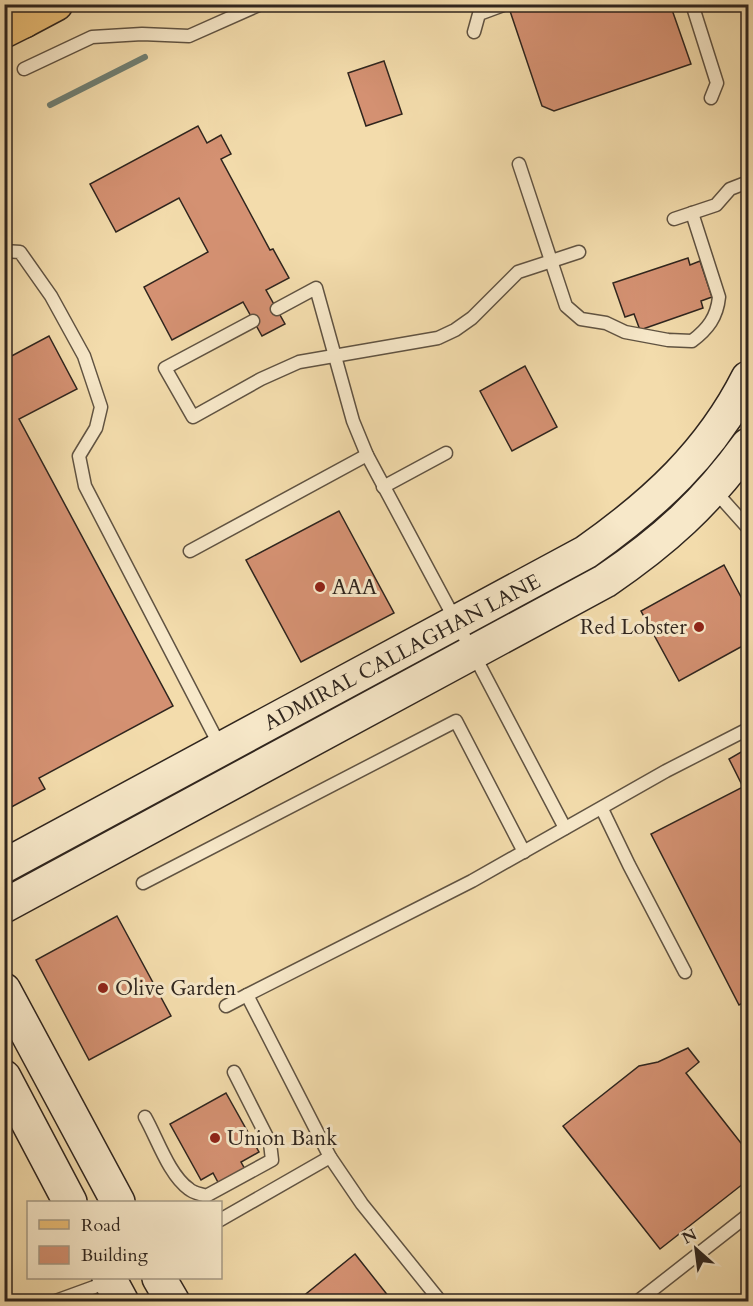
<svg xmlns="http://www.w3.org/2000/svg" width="753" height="1306" font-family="Cardo,serif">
<rect width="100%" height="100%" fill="#f3dcac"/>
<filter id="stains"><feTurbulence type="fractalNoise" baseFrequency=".00333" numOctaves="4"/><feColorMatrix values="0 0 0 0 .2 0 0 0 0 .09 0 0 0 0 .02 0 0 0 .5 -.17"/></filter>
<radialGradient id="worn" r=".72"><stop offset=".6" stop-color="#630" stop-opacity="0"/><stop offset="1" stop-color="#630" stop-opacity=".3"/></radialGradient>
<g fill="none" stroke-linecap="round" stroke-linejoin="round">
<path stroke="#707f73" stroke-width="6" d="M 50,105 L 145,57"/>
</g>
<g fill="#d49172" stroke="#2f251e" stroke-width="1.5">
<path d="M 530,4 L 670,4 L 691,64 L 554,111 L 542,106 L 510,11 Z"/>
<path d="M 384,61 L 402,114 L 366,126 L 348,73 Z"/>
<path d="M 198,126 L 207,143 L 221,135 L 231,154 L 221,159 L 270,250 L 273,249 L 289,278 L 266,290 L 285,324 L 262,336 L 243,302 L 172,340 L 144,287 L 208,252 L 179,198 L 116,232 L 90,184 Z"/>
<path d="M 688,258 L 690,265 L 700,261 L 712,297 L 701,301 L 703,308 L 640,330 L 634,314 L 625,317 L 613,283 Z"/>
<path d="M 49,336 L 77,389 L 19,419 L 173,706 L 39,778 L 45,789 L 4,811 L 4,360 Z"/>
<path d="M 525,366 L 557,427 L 512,451 L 480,391 Z"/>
<path d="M 339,511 L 394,613 L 301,662 L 246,560 Z"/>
<path d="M 724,565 L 748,610 L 748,643 L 679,681 L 641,611 Z"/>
<path d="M 748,748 L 748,1000 L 739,1005 L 651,834 L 743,787 L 729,759 Z"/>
<path d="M 117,916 L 171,1016 L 89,1060 L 36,960 Z"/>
<path d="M 688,1048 L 699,1062 L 686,1073 L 748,1152 L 748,1180 L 660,1249 L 563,1126 L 639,1066 L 658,1062 Z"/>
<path d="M 226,1093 L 259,1152 L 241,1162 L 246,1171 L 220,1186 L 213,1173 L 201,1180 L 170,1124 Z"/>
<path d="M 355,1254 L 393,1302 L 296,1302 Z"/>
</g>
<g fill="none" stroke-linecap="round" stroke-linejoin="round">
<g stroke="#605342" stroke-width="15">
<g id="lane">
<path d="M 692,4 L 717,83 L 711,98"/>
<path d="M 474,32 L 479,14 L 506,4"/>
<path d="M 24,69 L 92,37 L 142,34 L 189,36 L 261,4"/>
<path d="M 519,164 L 566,306 L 581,319 L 606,323 L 625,332 L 668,340 L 692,341 C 708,329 717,317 719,297 L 692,213"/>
<path d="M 674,219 L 716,205 L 730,189 L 748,182"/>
<path d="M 4,251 L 20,252 L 51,296 L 84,356 L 101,407 L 96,428 L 79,456 L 85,486 L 221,748"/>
<path d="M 277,309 L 316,288 L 353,421 L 367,455 L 473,653 L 565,828"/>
<path d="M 253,321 L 165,368 L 193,417 L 261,379 L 299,362 L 438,338 L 455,330 L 472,318 L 518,272 L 579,252"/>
<path d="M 383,487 L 446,453"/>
<path d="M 714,490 L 748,528"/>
<path d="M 190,551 L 367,455"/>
<path d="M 602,809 L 629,865 L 685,972"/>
<path d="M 143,883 L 456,721 L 524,852"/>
<path d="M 226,1006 L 247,995"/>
<path d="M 145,1117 C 157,1138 169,1175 189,1189 C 193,1193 201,1194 206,1196 L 272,1160 L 270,1143 L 234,1072"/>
<path d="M 220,1220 L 330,1157"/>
<path d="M 53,1302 L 108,1282"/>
<path d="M 441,1302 L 362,1204 L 330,1157 L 247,995 L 472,881 L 666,771 L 748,729"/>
<path d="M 637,1302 L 748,1215"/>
</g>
</g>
<g stroke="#2f251e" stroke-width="36">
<g id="secondary">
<path d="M 4,866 L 586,552 C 654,504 710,453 748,378"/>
<path d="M 4,906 L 605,581 C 664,541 706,503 748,445"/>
<path d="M 4,990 L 118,1202"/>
<path d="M 4,1077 L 70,1202"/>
<path d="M 109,1278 L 122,1302"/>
<path d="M 159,1278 L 173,1302"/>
</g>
</g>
<g stroke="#2f251e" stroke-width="36">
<path id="primary" d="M 24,21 L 56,4"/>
</g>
<g stroke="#2f251e" stroke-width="36">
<path id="highway" d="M 4,31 L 24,21"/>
</g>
<use href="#lane" stroke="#f7e8c9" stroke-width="12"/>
<use href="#secondary" stroke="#f7e8c9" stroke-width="33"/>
<use href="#primary" stroke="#eabe76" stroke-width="33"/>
<use href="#highway" stroke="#eabe76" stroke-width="33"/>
</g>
<g fill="#8f2418" stroke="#f7e8c9" stroke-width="2">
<circle cx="320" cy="587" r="6"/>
<circle cx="699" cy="627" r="6"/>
<circle cx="103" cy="988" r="6"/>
<circle cx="215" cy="1138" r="6"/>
</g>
<g text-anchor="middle" stroke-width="6" stroke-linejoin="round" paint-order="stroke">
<g font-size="21" fill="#2f251e" stroke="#f7e8c9" text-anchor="start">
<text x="332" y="594">AAA</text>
<text x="687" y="634" text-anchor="end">Red Lobster</text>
<text x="115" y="995">Olive Garden</text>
<text x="227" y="1145">Union Bank</text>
</g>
<g font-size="21" fill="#2f251e" stroke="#f7e8c9">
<text transform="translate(402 652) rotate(-28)" y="7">ADMIRAL CALLAGHAN LANE</text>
</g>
</g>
<rect width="753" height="1306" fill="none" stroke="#f3dcac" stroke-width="24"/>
<rect x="6" y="6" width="741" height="1294" fill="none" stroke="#2f251e" stroke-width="3"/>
<rect x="12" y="12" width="729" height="1282" fill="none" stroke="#2f251e" stroke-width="1.5"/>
<rect x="27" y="1201" width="195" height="78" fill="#f7e8c9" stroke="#a79a85" stroke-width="1.5"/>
<rect x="39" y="1220" width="30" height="9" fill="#eabe76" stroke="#a79a85" stroke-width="1.5"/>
<text x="81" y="1231" font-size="18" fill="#2f251e">Road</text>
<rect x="39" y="1246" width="30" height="18" fill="#d49172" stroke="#a79a85" stroke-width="1.5"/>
<text x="81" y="1261" font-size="18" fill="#2f251e">Building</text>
<g transform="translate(696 1249) rotate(332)" stroke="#f7e8c9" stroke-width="4.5" paint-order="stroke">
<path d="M0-4.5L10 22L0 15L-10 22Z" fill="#2f251e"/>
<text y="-9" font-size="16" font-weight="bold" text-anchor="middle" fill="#2f251e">N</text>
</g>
<rect width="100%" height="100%" filter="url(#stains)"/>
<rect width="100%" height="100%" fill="url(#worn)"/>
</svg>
